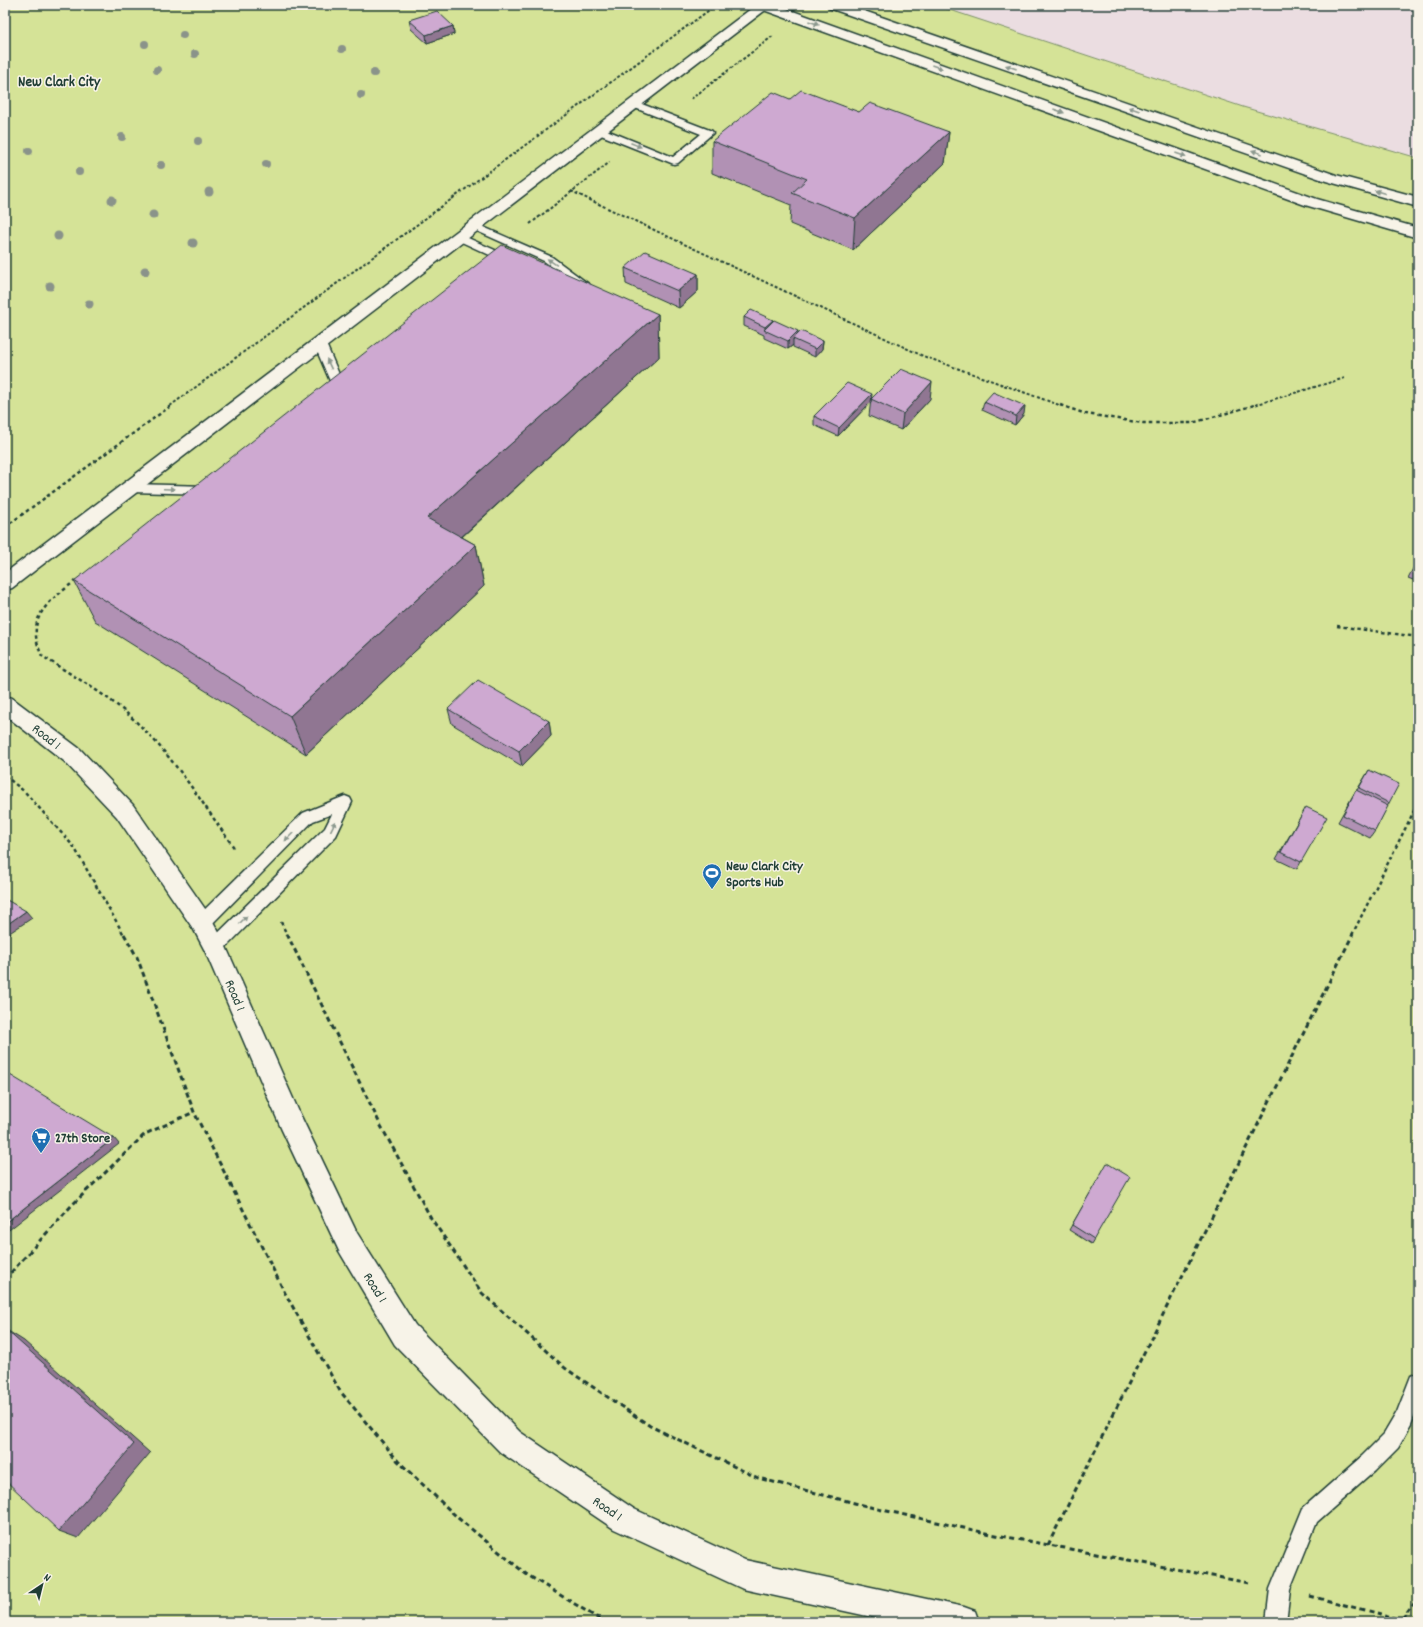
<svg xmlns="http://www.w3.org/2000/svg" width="1423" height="1627" font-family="Dekko,sans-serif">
<rect width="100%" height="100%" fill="#ebdde1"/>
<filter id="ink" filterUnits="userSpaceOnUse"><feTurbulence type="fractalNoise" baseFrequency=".025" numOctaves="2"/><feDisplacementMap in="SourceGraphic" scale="8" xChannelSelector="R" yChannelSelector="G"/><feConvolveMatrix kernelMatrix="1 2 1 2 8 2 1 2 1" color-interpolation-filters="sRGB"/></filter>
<g filter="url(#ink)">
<path fill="#d5e397" stroke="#7a9066" d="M 5,5 L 935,5 L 1243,107 L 1418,158 L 1418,1622 L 5,1622 Z"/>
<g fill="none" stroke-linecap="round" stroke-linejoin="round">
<g stroke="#1f3d34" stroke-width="3">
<g id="service">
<path d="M 634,101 L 712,131 L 713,133 L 678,163 L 674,164 L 596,133 L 595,131 L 596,129 L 604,129 L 673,157 L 701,134 L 630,106 L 629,104 Z"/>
<path d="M 474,223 L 552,257 L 590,285 L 588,287 L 580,287 L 544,261 L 470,228 L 469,226 L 470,224 Z"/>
<path d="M 459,234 L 515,259 L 517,261 L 515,263 L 507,263 L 455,239 L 454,237 Z"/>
<path d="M 320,340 L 324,341 L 326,344 L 348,395 L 346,398 L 338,398 L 336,395 L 314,344 L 316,341 Z"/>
<path d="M 130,484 L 209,486 L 213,487 L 215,490 L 213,493 L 209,494 L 130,492 L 126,491 L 124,488 L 126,485 Z"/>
<path d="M 345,796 L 350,798 L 352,802 L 336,836 L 221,952 L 215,954 L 209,952 L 207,947 L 209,942 L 325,828 L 332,814 L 313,821 L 208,928 L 202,930 L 196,928 L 194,923 L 196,918 L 303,813 Z"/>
<path d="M 1418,1373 L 1418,1407 L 1411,1425 L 1398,1448 L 1376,1470 L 1317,1522 L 1290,1589 L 1286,1622 L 1266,1622 L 1270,1589 L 1303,1508 L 1362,1456 L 1384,1434 L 1397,1412 L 1411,1376 Z"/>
</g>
</g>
<g stroke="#1f3d34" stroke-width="3">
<g id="minor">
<path d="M 756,5 L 772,5 L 12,588 L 5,590 L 5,573 Z"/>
<path d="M 5,696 L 12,698 L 80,749 L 133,805 L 210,916 L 223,940 L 299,1112 L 357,1233 L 415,1325 L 520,1432 L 634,1509 L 745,1560 L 964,1607 L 975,1611 L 979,1622 L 895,1622 L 743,1589 L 614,1529 L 500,1452 L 395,1345 L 339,1251 L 281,1128 L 205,951 L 194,930 L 117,817 L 64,761 L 5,715 Z"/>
</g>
</g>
<g stroke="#1f3d34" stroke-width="3">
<g id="tertiary">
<path d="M 756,5 L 776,5 L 1317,199 L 1418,228 L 1418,238 L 1305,205 L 758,8 Z"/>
<path d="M 827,5 L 847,5 L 1336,175 L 1418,197 L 1418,207 L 1326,181 L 829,8 Z"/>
</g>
</g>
<g stroke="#1f3d34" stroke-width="2" stroke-dasharray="3 2" stroke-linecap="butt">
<path d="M 691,99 L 773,36"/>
<path d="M 571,191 L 923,356 L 1062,406"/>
<path d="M 530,224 L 610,162"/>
<path d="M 170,406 L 716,5"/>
<path d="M 1251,406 L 1345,378"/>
</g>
<g stroke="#1f3d34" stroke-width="2.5" stroke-dasharray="3.5 3" stroke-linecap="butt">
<path d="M 1060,405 L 1086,414 L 1143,423 L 1192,423 L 1255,405"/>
<path d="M 5,527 L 172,405"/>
<path d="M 76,580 C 48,603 24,617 42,656 C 67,672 95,688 118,706 C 166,744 200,800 235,849"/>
<path d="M 1337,626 L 1418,637"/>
<path d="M 5,776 L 25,792 L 74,847 L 124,935"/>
<path d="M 281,922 L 287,935"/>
<path d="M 1352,935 L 1418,803"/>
</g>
<g stroke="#1f3d34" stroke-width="3" stroke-dasharray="5 3.5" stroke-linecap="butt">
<path d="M 124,934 L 137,957 L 194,1112 L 285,1293 L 340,1391 L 398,1461 L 458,1518 L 526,1574 L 604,1622"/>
<path d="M 287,934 L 381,1126 L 431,1218 L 482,1293 L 565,1368 L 650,1426 L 758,1478 L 878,1509 L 991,1534 L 1249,1583"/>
<path d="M 5,1279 L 72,1205 L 145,1134 L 194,1112"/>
<path d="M 1048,1545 L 1353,934"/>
<path d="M 1310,1596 L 1411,1622"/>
<path d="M 1404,1620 L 1418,1601"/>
</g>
<use href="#service" fill="#f7f3e8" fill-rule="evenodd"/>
<use href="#minor" fill="#f7f3e8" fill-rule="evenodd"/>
<use href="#tertiary" fill="#f7f3e8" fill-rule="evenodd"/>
</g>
<g fill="#8a938a">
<circle cx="183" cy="35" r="4"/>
<circle cx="145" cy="44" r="4"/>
<circle cx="342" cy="49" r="4"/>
<circle cx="195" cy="54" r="4"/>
<circle cx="157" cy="70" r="4"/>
<circle cx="374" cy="73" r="4"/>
<circle cx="361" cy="95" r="4"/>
<circle cx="122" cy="137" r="4"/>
<circle cx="198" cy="141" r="4"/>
<circle cx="29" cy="151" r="4"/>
<circle cx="266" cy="164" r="4"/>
<circle cx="161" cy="165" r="4"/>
<circle cx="79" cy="172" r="4"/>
<circle cx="209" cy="192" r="4.5"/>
<circle cx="112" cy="200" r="4.5"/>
<circle cx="153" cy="215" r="4.5"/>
<circle cx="58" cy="236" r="4.5"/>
<circle cx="193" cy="243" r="4.5"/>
<circle cx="145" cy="271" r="4.5"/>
<circle cx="50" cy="286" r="4.5"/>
<circle cx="89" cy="304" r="4.5"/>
</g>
<g fill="#b191b4" stroke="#1f3d34">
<path d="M 409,20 L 453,26 L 454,34 L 427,43 L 411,29 Z"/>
<path d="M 790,99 L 859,112 L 949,132 L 945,163 L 853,250 L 790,224 L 791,205 L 712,173 L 712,141 Z"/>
<path d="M 625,268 L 698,274 L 698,291 L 679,308 L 626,284 Z"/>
<path d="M 658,314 L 659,357 L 462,537 L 476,545 L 484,586 L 306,754 L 95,621 L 74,581 Z"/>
<path d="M 744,317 L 773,320 L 773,322 L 798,334 L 823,341 L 822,349 L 815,357 L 793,347 L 793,345 L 788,349 L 764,338 L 764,335 L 744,326 Z"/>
<path d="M 871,399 L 930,399 L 901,430 L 869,416 Z"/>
<path d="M 871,402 L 838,436 L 814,425 L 814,416 Z"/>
<path d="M 984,402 L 1024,414 L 1015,425 L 982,410 Z"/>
<path d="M 1418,559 L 1418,582 L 1408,578 Z"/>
<path d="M 448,709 L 549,721 L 551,736 L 522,766 L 452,724 Z"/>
<path d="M 1369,770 L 1389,803 L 1375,831 L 1370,838 L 1338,822 L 1352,797 L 1356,790 L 1357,790 Z"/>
<path d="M 1302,814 L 1301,862 L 1297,869 L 1276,859 Z"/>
<path d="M 1104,1169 L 1094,1239 L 1091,1244 L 1069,1230 Z"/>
</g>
<g fill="#907692" stroke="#1f3d34">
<path d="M 453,26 L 454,34 L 427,43 L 426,35 Z"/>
<path d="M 949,132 L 945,163 L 853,250 L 855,218 Z"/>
<path d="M 698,274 L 698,291 L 679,308 L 678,291 Z"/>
<path d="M 658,314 L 659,357 L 437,559 L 427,518 Z"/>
<path d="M 773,320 L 772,328 L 765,331 L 765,327 Z"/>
<path d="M 798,331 L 798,340 L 793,339 L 793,345 L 788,349 L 788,341 Z"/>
<path d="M 823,341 L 822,349 L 815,357 L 815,349 Z"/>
<path d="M 932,382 L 930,399 L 901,430 L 903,414 Z"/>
<path d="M 872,394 L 871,402 L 838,436 L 839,428 Z"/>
<path d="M 1025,406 L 1024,414 L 1015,425 L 1016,416 Z"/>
<path d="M 476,545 L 484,586 L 306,754 L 290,716 Z"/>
<path d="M 549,721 L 551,736 L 522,766 L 519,751 Z"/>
<path d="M 26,911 L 32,918 L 5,936 L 5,926 Z"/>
<path d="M 114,1138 L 119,1144 L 5,1233 L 5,1223 Z"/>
<path d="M 5,1329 L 24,1341 L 150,1453 L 78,1538 L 59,1531 Z"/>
</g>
<g fill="#cea9d1" stroke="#1f3d34">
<path d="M 437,11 L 453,26 L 426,35 L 409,20 Z"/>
<path d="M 801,90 L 859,112 L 870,103 L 949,132 L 855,218 L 792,193 L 807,179 L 712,141 L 773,92 L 790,99 Z"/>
<path d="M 502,245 L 658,314 L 427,518 L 476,545 L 290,716 L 74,581 Z"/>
<path d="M 645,251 L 698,274 L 678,291 L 625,268 Z"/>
<path d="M 751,310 L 773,320 L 765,327 L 744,317 Z"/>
<path d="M 774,320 L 798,331 L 788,341 L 764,330 Z"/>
<path d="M 801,331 L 823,341 L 815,349 L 793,339 Z"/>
<path d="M 901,369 L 932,382 L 903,414 L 871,399 Z"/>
<path d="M 847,383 L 872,394 L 839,428 L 814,416 Z"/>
<path d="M 993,392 L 1025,406 L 1016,416 L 984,402 Z"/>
<path d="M 478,680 L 549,721 L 519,751 L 448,709 Z"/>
<path d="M 1369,770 L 1399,784 L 1389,803 L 1359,788 Z"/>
<path d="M 1356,790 L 1388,806 L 1375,831 L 1343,815 Z"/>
<path d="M 1306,807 L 1327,817 L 1301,862 L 1281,852 Z"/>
<path d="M 5,899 L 26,911 L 5,926 Z"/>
<path d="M 5,1072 L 114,1138 L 5,1223 Z"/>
<path d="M 1107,1163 L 1130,1177 L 1094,1239 L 1072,1225 Z"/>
<path d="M 5,1329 L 134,1444 L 59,1531 L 5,1480 Z"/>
</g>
<defs><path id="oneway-solid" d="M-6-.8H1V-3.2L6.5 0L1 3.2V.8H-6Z"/></defs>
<g fill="#8b988e">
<use href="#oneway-solid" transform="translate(814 23) rotate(20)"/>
<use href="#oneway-solid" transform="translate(937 67) rotate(20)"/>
<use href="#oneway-solid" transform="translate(1011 67) rotate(-161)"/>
<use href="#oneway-solid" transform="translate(1134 109) rotate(-161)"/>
<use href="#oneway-solid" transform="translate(1059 111) rotate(20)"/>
<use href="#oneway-solid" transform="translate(636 145) rotate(22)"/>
<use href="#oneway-solid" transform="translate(1257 152) rotate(-161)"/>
<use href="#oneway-solid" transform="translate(1181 155) rotate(20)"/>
<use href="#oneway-solid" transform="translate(1380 192) rotate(-164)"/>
<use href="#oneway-solid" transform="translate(552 262) rotate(-146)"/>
<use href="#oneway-solid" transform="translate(329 364) rotate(-115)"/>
<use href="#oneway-solid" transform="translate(169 489) rotate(2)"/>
<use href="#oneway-solid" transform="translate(333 826) rotate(-63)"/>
<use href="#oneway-solid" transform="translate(289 837) rotate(135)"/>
<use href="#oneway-solid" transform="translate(243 920) rotate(-45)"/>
</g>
</g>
<defs>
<g id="stadium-pin" transform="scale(1)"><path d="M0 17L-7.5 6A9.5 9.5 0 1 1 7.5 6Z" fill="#1f6fb2" stroke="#f7f3e8"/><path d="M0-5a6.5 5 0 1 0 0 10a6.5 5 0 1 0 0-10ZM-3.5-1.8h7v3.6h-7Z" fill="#fff"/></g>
<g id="supermarket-pin" transform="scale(1)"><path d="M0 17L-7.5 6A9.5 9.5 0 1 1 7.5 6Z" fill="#1f6fb2" stroke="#f7f3e8"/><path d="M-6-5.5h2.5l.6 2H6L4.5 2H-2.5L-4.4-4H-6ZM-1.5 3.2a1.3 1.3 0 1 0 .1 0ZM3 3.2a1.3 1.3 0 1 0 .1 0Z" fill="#fff"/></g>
</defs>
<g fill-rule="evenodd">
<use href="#stadium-pin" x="712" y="873"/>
<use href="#supermarket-pin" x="41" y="1137"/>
</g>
<g text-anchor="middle" stroke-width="3" stroke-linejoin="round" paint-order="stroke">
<g font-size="14" fill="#1f3d34" stroke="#f7f3e8">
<text transform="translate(47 736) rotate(38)" y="5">Road 1</text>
<text transform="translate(236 995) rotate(67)" y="5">Road 1</text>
<text transform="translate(376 1287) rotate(58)" y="5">Road 1</text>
<text transform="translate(608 1508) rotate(34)" y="5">Road 1</text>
</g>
<g font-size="14" font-weight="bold" fill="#1f3d34" stroke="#f7f3e8" text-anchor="start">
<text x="726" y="870">New Clark City<tspan x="726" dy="16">Sports Hub</tspan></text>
<text x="55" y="1142">27th Store</text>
</g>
<g font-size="15" font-weight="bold" fill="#1f3d34" stroke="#f7f3e8">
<text x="59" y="86">New Clark City</text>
</g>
</g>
<rect width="1423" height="1627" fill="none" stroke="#f7f3e8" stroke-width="20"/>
<rect x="10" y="10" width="1403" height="1607" fill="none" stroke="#1f3d34" stroke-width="1.5" filter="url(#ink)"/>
<g transform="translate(42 1585) rotate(35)" stroke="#f7f3e8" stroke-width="3" paint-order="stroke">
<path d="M0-3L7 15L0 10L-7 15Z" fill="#1f3d34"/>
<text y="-6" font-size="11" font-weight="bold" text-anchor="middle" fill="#1f3d34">N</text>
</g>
</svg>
